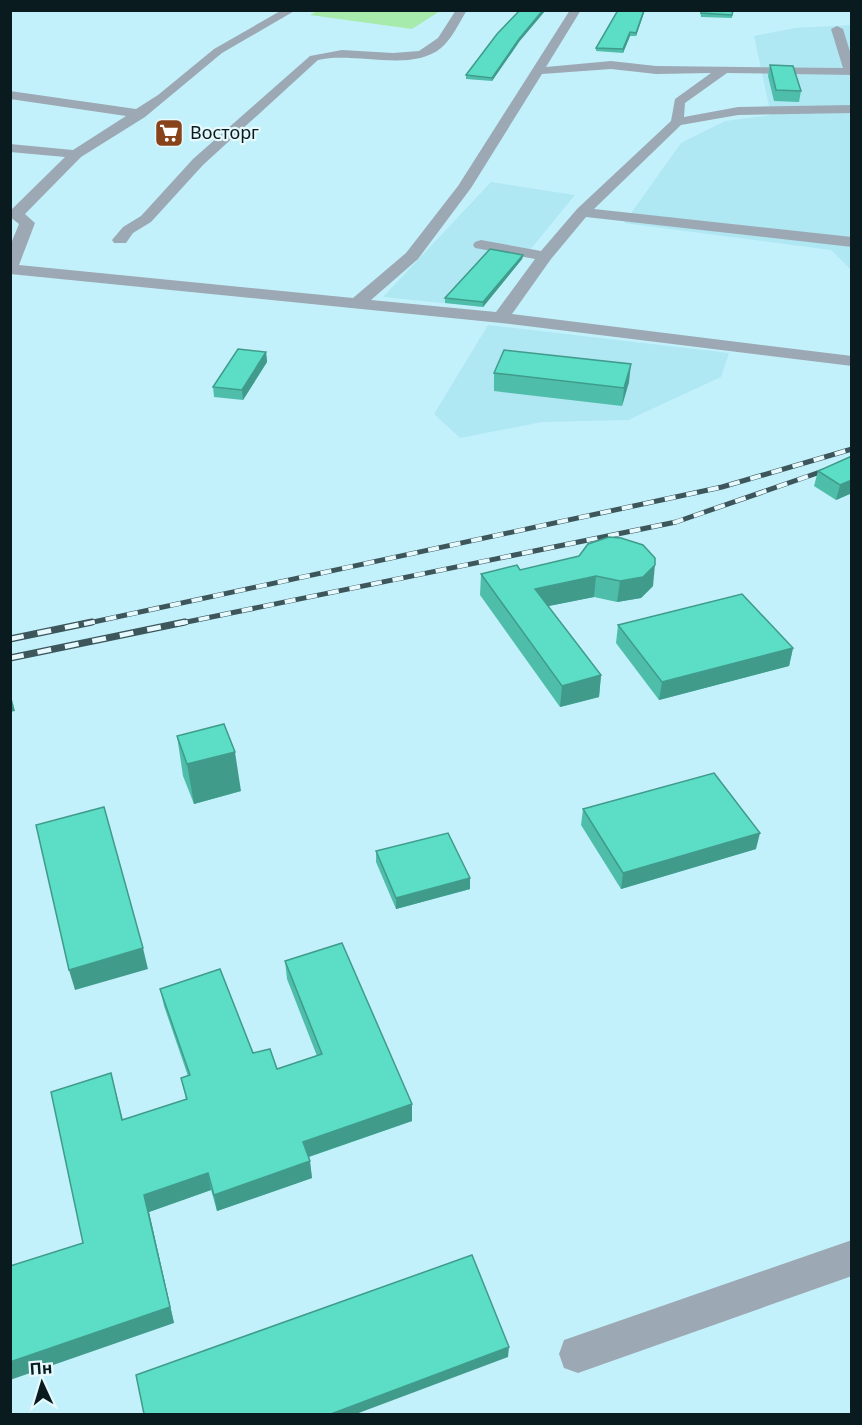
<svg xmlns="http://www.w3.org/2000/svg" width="862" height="1425" font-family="'Noto Sans',sans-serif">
<rect width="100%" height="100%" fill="#c3f1fb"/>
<g fill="#afe7f3">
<path d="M 851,25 L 851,270 L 831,250 L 624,223 L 681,143 L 725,121 L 771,115 L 754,36 L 795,28 Z"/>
<path d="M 491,182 L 575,195 L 483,307 L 383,297 Z"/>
<path d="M 488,325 L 729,353 L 721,377 L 628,420 L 542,422 L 460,438 L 434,414 Z"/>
</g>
<path fill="#a6eaac" d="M 317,11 L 317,10 L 440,11 L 412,29 L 310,15 Z"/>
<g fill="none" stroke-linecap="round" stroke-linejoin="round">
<g fill="#9ca9b4" fill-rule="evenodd">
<path d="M 282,10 L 296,10 L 222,53 L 145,117 L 81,157 L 25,214 L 35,223 L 19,265 L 353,298 L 406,253 L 458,186 L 570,10 L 581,10 L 546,67 L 611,61 L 656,66 L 843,68 L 831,29 L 837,26 L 843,29 L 852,58 L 852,75 L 727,73 L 685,103 L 684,117 L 738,107 L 852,105 L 852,113 L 738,115 L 681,125 L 594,209 L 852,237 L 852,247 L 586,217 L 551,259 L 512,314 L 852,356 L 852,366 L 501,323 L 10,274 L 10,246 L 19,224 L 10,217 L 10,211 L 65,157 L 10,152 L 10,144 L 73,150 L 126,116 L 10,99 L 10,91 L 136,109 L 158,95 L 214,49 ZM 611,69 L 656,74 L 711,73 L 675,99 L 671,121 L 577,209 L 541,251 L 481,240 L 475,242 L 473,245 L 475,248 L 535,259 L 496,312 L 371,300 L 418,259 L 471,188 L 542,74 Z"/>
<path d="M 456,10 L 467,10 C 459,23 452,39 441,48 C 411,73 354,51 318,60 L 203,165 L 151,222 L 133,233 L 126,243 L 114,243 L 112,240 L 123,227 L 141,216 L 193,159 L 310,56 L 342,50 L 393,53 L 419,51 L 438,38 Z"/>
<path d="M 852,1240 L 852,1276 L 578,1373 L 564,1368 L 559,1354 L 564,1340 Z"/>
</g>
<g stroke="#3c565c" stroke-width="5">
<g id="rail-far1">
<path d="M 84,624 L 722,487 L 852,449"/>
<path d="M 177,624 L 676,522 L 852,461"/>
</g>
</g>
<g stroke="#3c565c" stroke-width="7">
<g id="rail">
<path d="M 10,639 L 92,622"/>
<path d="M 10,658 L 185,622"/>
</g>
</g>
<use href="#rail-far1" stroke="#e6f9fc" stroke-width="4" stroke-dasharray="11" stroke-linecap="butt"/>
<use href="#rail" stroke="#e6f9fc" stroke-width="4.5" stroke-dasharray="14" stroke-linecap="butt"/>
</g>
<g fill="#4ebeaa">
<path d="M 618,10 L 645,10 L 636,36 L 630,36 L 623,53 L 596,51 L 596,48 Z"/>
<path d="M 700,10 L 733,10 L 732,18 L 701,17 Z"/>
<path d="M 519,42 L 492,81 L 466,79 L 466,75 Z"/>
<path d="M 770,65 L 801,91 L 799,102 L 774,101 L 768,76 Z"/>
<path d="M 523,255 L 522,259 L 483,307 L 445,303 L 445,298 Z"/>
<path d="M 266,352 L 267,362 L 243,400 L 214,397 L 213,387 Z"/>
<path d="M 494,373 L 629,382 L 622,406 L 494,391 Z"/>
<path d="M 852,456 L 852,493 L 836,500 L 814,486 L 818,471 Z"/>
<path d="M 643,545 L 653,586 L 641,598 L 617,602 L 594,597 L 548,606 L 601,675 L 599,697 L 560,707 L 480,595 L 481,574 L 520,570 Z"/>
<path d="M 618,625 L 793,648 L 789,666 L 659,700 L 616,643 Z"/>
<path d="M 177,736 L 241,791 L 194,804 L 183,776 Z"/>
<path d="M 583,809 L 756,849 L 621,889 L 581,825 Z"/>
<path d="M 376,851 L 470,878 L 470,889 L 396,909 L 376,862 Z"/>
<path d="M 285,961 L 412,1104 L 412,1121 L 309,1157 L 312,1178 L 217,1211 L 211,1190 L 149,1212 L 174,1323 L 83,1243 L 111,1073 L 123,1120 L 186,1099 L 181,1078 L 188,1076 L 164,1006 L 160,989 L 277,1069 L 317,1056 L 287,979 Z"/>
</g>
<g fill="#409b8b">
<path d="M 543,10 L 546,10 L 519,42 L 492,81 L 492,78 L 519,39 Z"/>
<path d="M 644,10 L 645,10 L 636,36 L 636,33 Z"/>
<path d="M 630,32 L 630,36 L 623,53 L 623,49 Z"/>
<path d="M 523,255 L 522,259 L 483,307 L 483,302 Z"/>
<path d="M 266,352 L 267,362 L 243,400 L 242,390 Z"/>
<path d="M 631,364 L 629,382 L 622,406 L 624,388 Z"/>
<path d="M 852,480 L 852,493 L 836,500 L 840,485 Z"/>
<path d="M 655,565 L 653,586 L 641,598 L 617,602 L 620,581 Z"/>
<path d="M 596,576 L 594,597 L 534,609 L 535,589 Z"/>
<path d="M 793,648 L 789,666 L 659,700 L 662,682 Z"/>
<path d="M 601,675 L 599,697 L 560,707 L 562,686 Z"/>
<path d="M 10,692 L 15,711 L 10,712 Z"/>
<path d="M 235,752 L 241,791 L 194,804 L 187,764 Z"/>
<path d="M 760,833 L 756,849 L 621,889 L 623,873 Z"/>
<path d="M 470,878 L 470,889 L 396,909 L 396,898 Z"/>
<path d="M 143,948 L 148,969 L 75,990 L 69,970 Z"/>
<path d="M 412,1104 L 412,1121 L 305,1158 L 303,1142 Z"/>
<path d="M 310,1161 L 312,1178 L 217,1211 L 214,1195 Z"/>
<path d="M 208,1173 L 211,1190 L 149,1212 L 174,1323 L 10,1380 L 10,1362 L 144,1195 Z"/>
<path d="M 509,1347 L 508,1357 L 356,1414 L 331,1414 Z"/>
</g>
<g fill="#5bddc6" stroke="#409b8b" stroke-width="1.5">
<path d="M 520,10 L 543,10 L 519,39 L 492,78 L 466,75 L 497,34 Z"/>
<path d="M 618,10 L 644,10 L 636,33 L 630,32 L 623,49 L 596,48 Z"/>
<path d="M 701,10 L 733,10 L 732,15 L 701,13 Z"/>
<path d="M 770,65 L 793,66 L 801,91 L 776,90 Z"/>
<path d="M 490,249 L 523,255 L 483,302 L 445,298 Z"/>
<path d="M 238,349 L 266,352 L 242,390 L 213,387 Z"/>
<path d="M 504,350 L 631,364 L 624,388 L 494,373 Z"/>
<path d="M 852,456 L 852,480 L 840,485 L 818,471 Z"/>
<path d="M 609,537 L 621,538 L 643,545 L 655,558 L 655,565 L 643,577 L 620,581 L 596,576 L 535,589 L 601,675 L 562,686 L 481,574 L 517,565 L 520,570 L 579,556 L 588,544 Z"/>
<path d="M 742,594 L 793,648 L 662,682 L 618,625 Z"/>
<path d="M 224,724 L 235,752 L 187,764 L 177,736 Z"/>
<path d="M 714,773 L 760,833 L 623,873 L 583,809 Z"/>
<path d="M 104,807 L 143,948 L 69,970 L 36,825 Z"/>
<path d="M 448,833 L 470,878 L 396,898 L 376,851 Z"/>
<path d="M 342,943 L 412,1104 L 303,1142 L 310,1161 L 214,1195 L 208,1173 L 144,1195 L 170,1307 L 10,1362 L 10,1266 L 83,1243 L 51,1092 L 111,1073 L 122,1120 L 187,1099 L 181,1078 L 190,1075 L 160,989 L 220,969 L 253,1053 L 270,1049 L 277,1069 L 322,1054 L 285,961 Z"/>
<path d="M 472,1255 L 509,1347 L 331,1414 L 144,1414 L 136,1375 Z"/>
</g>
<defs>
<g id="supermarket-square" transform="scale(1.5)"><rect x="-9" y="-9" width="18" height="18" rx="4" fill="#88431a" stroke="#e6f9fc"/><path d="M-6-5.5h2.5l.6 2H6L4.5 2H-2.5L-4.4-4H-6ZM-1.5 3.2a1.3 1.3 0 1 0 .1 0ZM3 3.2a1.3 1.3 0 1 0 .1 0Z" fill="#fff"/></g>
</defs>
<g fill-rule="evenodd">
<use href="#supermarket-square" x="169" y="133"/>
</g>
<g text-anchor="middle" stroke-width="4.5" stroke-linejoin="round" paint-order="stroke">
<g font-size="18" fill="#091b1f" stroke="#e6f9fc" text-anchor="start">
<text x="190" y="139">Восторг</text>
</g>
</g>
<rect width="862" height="1425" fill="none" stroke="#091b1f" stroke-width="24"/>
<g transform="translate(42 1383) rotate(356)" stroke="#e6f9fc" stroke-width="4.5" paint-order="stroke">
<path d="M0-4.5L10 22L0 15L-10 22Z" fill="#091b1f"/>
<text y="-9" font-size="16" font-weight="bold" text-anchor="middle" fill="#091b1f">Пн</text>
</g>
</svg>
